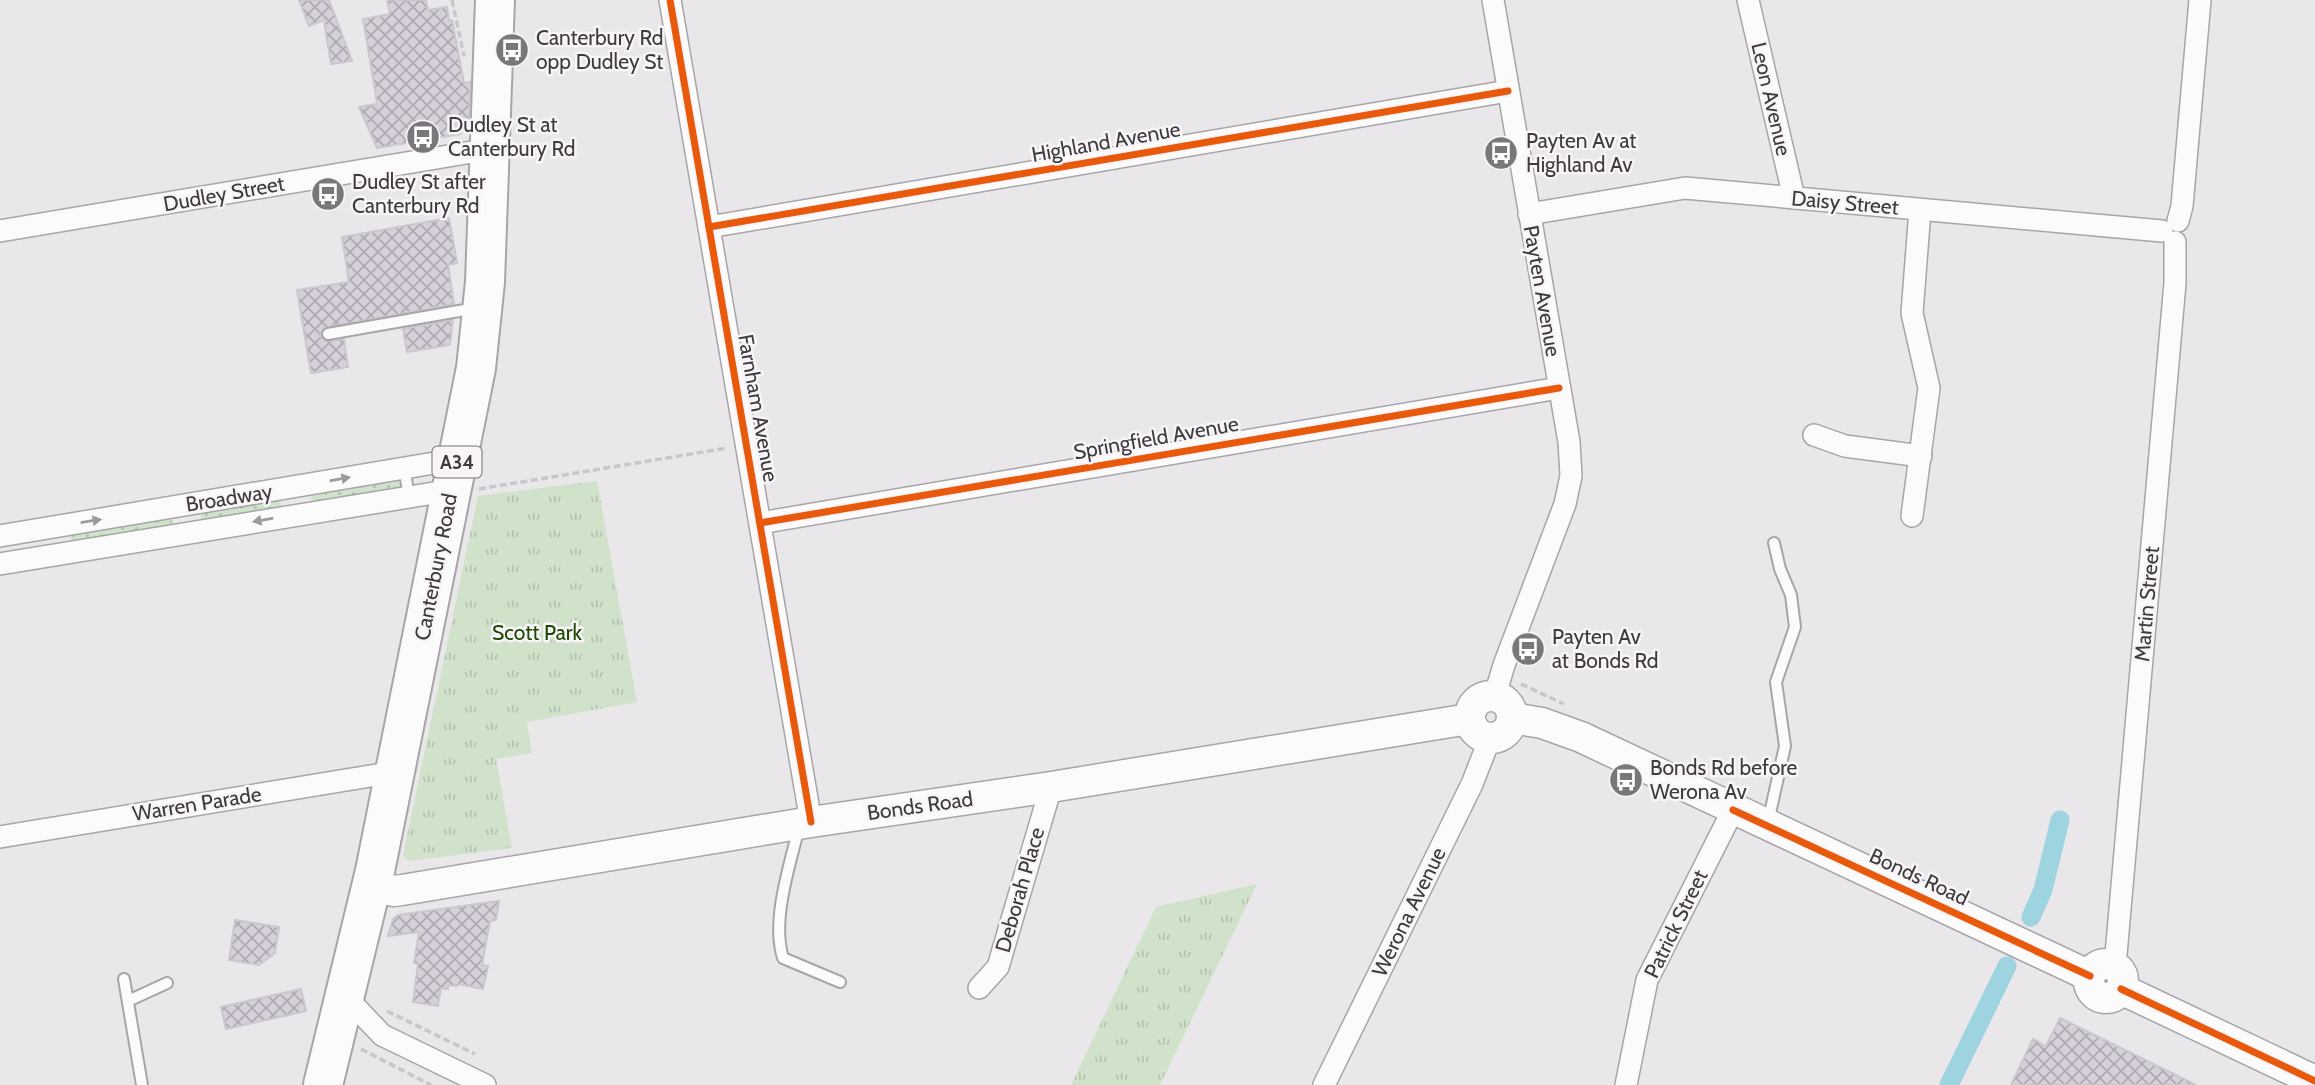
<svg xmlns="http://www.w3.org/2000/svg" width="2315" height="1085" font-family="Cabin,sans-serif">
<defs>
<pattern id="grass-dots" width="8" height="8" patternUnits="userSpaceOnUse" patternTransform="scale(1.75)"><rect width="8" height="8" fill="#d1e2cb"/><path d="M2 2h.1M6 6h.1" fill="none" stroke="#b4c3af" stroke-width="1.8" stroke-linecap="round"/></pattern>
<pattern id="park-tufts" width="24" height="20" patternUnits="userSpaceOnUse" patternTransform="scale(1.75)"><rect width="24" height="20" fill="#d1e2cb"/><path d="M3 7l-1-3M5 7V3M7 7l1-3M15 17l-1-3M17 17v-4M19 17l1-3" fill="none" stroke="#b4c3af"/></pattern>
<pattern id="building-cross-hatch" width="8" height="8" patternUnits="userSpaceOnUse" patternTransform="scale(1.75)"><rect width="8" height="8" fill="#d6d0da"/><path d="M0 0l8 8M0 8l8-8" fill="none" stroke="#afaab2"/></pattern>
</defs>
<rect width="100%" height="100%" fill="#eae7ea"/>
<g fill="url(#grass-dots)">
<path d="M 397,479 L 400,483 L 399,489 L 315,504 L 311,499 L 312,492 Z"/>
<path d="M 280,498 L 282,508 L 204,522 L 201,520 L 201,510 Z"/>
<path d="M 171,517 L 173,525 L 71,542 L 71,532 Z"/>
</g>
<g fill="url(#park-tufts)">
<path d="M 597,481 L 637,702 L 527,722 L 532,753 L 496,759 L 512,848 L 409,861 L 403,855 L 478,496 Z"/>
<path d="M 1257,884 L 1160,1085 L 1071,1085 L 1156,907 Z"/>
</g>
<g fill="none" stroke-linecap="round" stroke-linejoin="round">
<g stroke="#9ed3e0" stroke-width="19">
<path d="M 2031,917 L 2043,890 L 2060,820"/>
<path d="M 1949,1085 L 2007,966"/>
</g>
</g>
<g fill="url(#building-cross-hatch)" stroke="#cac8ca" stroke-width="2">
<path d="M 299,0 L 329,0 L 352,61 L 331,64 L 324,20 L 309,26 Z"/>
<path d="M 387,0 L 426,0 L 428,10 L 447,7 L 449,21 L 452,20 L 464,83 L 470,82 L 469,123 L 460,134 L 377,148 L 359,107 L 376,104 L 377,102 L 363,19 L 390,14 Z"/>
<path d="M 449,218 L 457,263 L 448,265 L 454,304 L 324,328 L 320,335 L 325,341 L 344,339 L 348,367 L 311,373 L 297,290 L 349,282 L 342,237 Z"/>
<path d="M 453,320 L 450,345 L 407,352 L 403,329 Z"/>
<path d="M 499,901 L 496,920 L 490,921 L 482,965 L 488,966 L 483,989 L 458,984 L 457,986 L 448,985 L 448,989 L 441,988 L 438,1006 L 413,1002 L 418,964 L 414,963 L 419,932 L 388,936 L 393,919 L 398,915 Z"/>
<path d="M 235,920 L 279,927 L 275,953 L 259,965 L 229,960 Z"/>
<path d="M 301,989 L 306,1011 L 226,1029 L 221,1007 Z"/>
<path d="M 2060,1018 L 2196,1085 L 2011,1085 L 2033,1039 L 2046,1046 Z"/>
</g>
<g fill="none" stroke-linecap="round" stroke-linejoin="round">
<g stroke="#a7a5a7" stroke-width="14">
<g id="lane">
<path d="M 328,334 L 476,308"/>
<path d="M 404,467 L 409,497"/>
<path d="M 1768,822 L 1785,746 L 1776,682 L 1795,627 L 1791,595 L 1780,569 L 1774,543"/>
<path d="M 799,827 C 790,865 771,920 783,958 L 840,982"/>
<path d="M 124,979 L 142,1085"/>
<path d="M 128,1001 L 167,983"/>
</g>
</g>
<g stroke="#a7a5a7" stroke-width="24">
<g id="street">
<path d="M 670,0 L 811,822"/>
<path d="M 1493,0 L 1569,442 L 1571,476 L 1565,504 L 1504,665 L 1495,695"/>
<path d="M 1748,0 L 1794,198"/>
<path d="M 1529,214 L 1685,188 L 2162,231"/>
<path d="M 2178,221 L 2182,206 L 2200,0"/>
<path d="M 709,227 L 1508,91"/>
<path d="M 0,231 L 490,149"/>
<path d="M 1814,435 L 1845,446 L 1921,456"/>
<path d="M 1912,516 L 1929,388 L 1912,313 L 1920,210"/>
<path d="M 760,523 L 1559,388"/>
<path d="M 0,536 L 458,459"/>
<path d="M 0,564 L 452,490"/>
<path d="M 0,837 L 395,772"/>
<path d="M 2115,966 L 2175,283 L 2175,242"/>
<path d="M 979,988 L 998,967 L 1051,787"/>
<path d="M 345,996 L 382,1035 L 485,1085"/>
<path d="M 1324,1085 L 1472,784 L 1490,738"/>
<path d="M 1626,1085 L 1647,980 L 1733,810"/>
</g>
</g>
<g stroke="#a7a5a7" stroke-width="33">
<g id="secondary">
<circle cx="1491" cy="717" r="21"/>
<path d="M 1512,718 L 1542,723 L 1581,737 L 2090,976"/>
<path d="M 371,887 L 394,891 L 402,890 L 811,822 L 1051,787 L 1469,719"/>
<circle cx="2106" cy="981" r="17"/>
<path d="M 2121,989 L 2315,1081"/>
</g>
</g>
<g stroke="#a7a5a7" stroke-width="42">
<path id="highway" d="M 323,1085 L 375,871 L 476,368 L 485,282 L 495,0"/>
</g>
<g stroke="#c9c8c9" stroke-width="3.5" stroke-dasharray="7 3.5" stroke-linecap="butt">
<path d="M 452,0 L 464,56"/>
<path d="M 479,489 L 727,448"/>
<path d="M 1521,684 L 1564,704"/>
<path d="M 387,1011 L 475,1054"/>
<path d="M 361,1049 L 431,1085"/>
</g>
<use href="#lane" stroke="#fcfbfc" stroke-width="10"/>
<use href="#street" stroke="#fcfbfc" stroke-width="21"/>
<use href="#secondary" stroke="#fcfbfc" stroke-width="30"/>
<use href="#highway" stroke="#fcfbfc" stroke-width="38"/>
<g stroke="#f8f4f8" stroke-width="11">
<g id="cycleway">
<path d="M 670,0 L 811,822"/>
<path d="M 709,227 L 1508,91"/>
<path d="M 760,523 L 1559,388"/>
<path d="M 1733,810 L 2090,976"/>
<path d="M 2121,989 L 2315,1081"/>
</g>
</g>
<use href="#cycleway" stroke="#e8590c" stroke-width="7"/>
</g>
<defs><path id="oneway-solid" d="M-6-.8H1V-3.2L6.5 0L1 3.2V.8H-6Z" transform="scale(1.75)"/></defs>
<g fill="#9c9b9c">
<use href="#oneway-solid" transform="translate(340 479) rotate(-10)"/>
<use href="#oneway-solid" transform="translate(263 520) rotate(170)"/>
<use href="#oneway-solid" transform="translate(91 521) rotate(-9)"/>
</g>
<defs>
<g id="bus-disc" transform="scale(1.75)"><circle r="9.5" fill="#7a777a" stroke="#f8f4f8"/><path d="M-5-6H5V4H4V6H2V4H-2V6H-4V4H-5ZM-3.5-4V0h7V-4ZM-3.5 1.2v1.5H-2V1.2ZM2 1.2v1.5H3.5V1.2Z" fill="#fff"/></g>
</defs>
<g fill-rule="evenodd">
<use href="#bus-disc" x="512" y="50"/>
<use href="#bus-disc" x="423" y="137"/>
<use href="#bus-disc" x="1501" y="153"/>
<use href="#bus-disc" x="328" y="194"/>
<use href="#bus-disc" x="1528" y="649"/>
<use href="#bus-disc" x="1626" y="780"/>
</g>
<g text-anchor="middle" stroke-width="5" stroke-linejoin="round" paint-order="stroke">
<rect fill="#f8f4f8" stroke="#757275" stroke-width="2" x="432.5" y="446.5" width="49" height="31" rx="5"/>
<g font-size="19" font-weight="bold" fill="#3d3b3d">
<text x="457" y="469">A34</text>
</g>
<g font-size="21" fill="#3d3b3d" stroke="#f8f4f8" text-anchor="start">
<text x="536" y="45">Canterbury Rd<tspan x="536" dy="24">opp Dudley St</tspan></text>
<text x="448" y="132">Dudley St at<tspan x="448" dy="24">Canterbury Rd</tspan></text>
<text x="1526" y="148">Payten Av at<tspan x="1526" dy="24">Highland Av</tspan></text>
<text x="352" y="189">Dudley St after<tspan x="352" dy="24">Canterbury Rd</tspan></text>
<text x="1552" y="644">Payten Av<tspan x="1552" dy="24">at Bonds Rd</tspan></text>
<text x="1650" y="775">Bonds Rd before<tspan x="1650" dy="24">Werona Av</tspan></text>
</g>
<g font-size="21" fill="#3d3b3d" stroke="#f8f4f8">
<text transform="translate(1771 99) rotate(77)" y="7">Leon Avenue</text>
<text transform="translate(1106 142) rotate(-10)" y="7">Highland Avenue</text>
<text transform="translate(224 194) rotate(-10)" y="7">Dudley Street</text>
<text transform="translate(1845 203) rotate(5)" y="7">Daisy Street</text>
<text transform="translate(1542 291) rotate(80)" y="7">Payten Avenue</text>
<text transform="translate(758 408) rotate(80)" y="7">Farnham Avenue</text>
<text transform="translate(1156 438) rotate(-10)" y="7">Springfield Avenue</text>
<text transform="translate(229 498) rotate(-9)" y="7">Broadway</text>
<text transform="translate(436 567) rotate(-79)" y="7">Canterbury Road</text>
<text transform="translate(2147 604) rotate(-85)" y="7">Martin Street</text>
<text transform="translate(197 804) rotate(-9)" y="7">Warren Parade</text>
<text transform="translate(920 806) rotate(-8)" y="7">Bonds Road</text>
<text transform="translate(1919 877) rotate(25)" y="7">Bonds Road</text>
<text transform="translate(1020 890) rotate(-74)" y="7">Deborah Place</text>
<text transform="translate(1409 912) rotate(-64)" y="7">Werona Avenue</text>
<text transform="translate(1676 924) rotate(-64)" y="7">Patrick Street</text>
</g>
<g font-size="21" fill="#1c4901" stroke="#f8f4f8">
<text x="537" y="640">Scott Park</text>
</g>
</g>
</svg>
